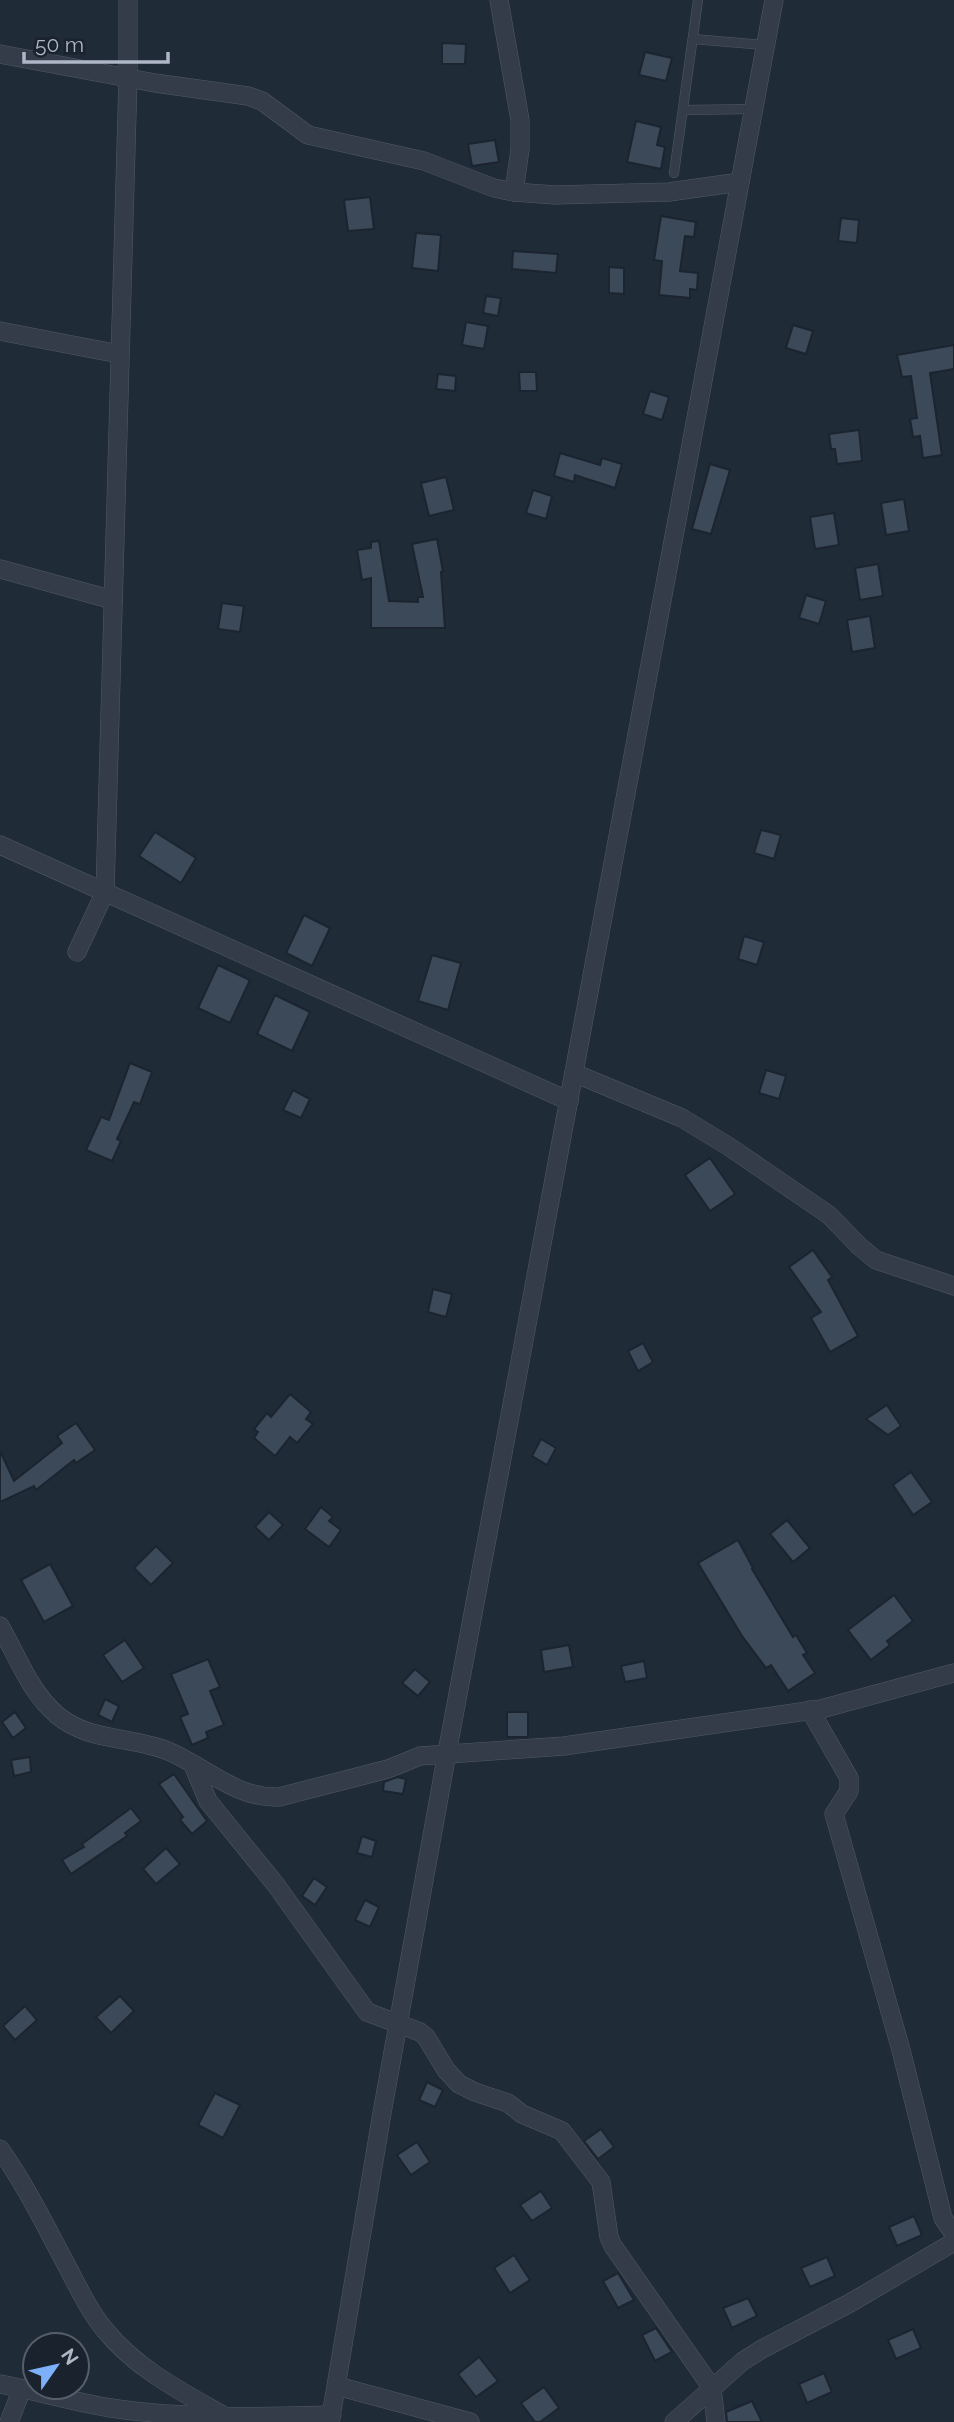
<svg xmlns="http://www.w3.org/2000/svg" width="954" height="2422" font-family="Raleway,sans-serif">
<rect width="100%" height="100%" fill="#202b38"/>
<g fill="#3c4958" stroke="#1b242f" stroke-width="2">
<path d="M 442,43 L 466,44 L 465,64 L 442,64 Z"/>
<path d="M 645,52 L 672,58 L 666,81 L 639,75 Z"/>
<path d="M 636,121 L 661,127 L 657,145 L 665,147 L 661,169 L 627,162 Z"/>
<path d="M 495,140 L 499,162 L 472,166 L 468,144 Z"/>
<path d="M 370,197 L 374,229 L 348,231 L 344,200 Z"/>
<path d="M 661,216 L 696,222 L 694,237 L 685,236 L 680,271 L 698,273 L 697,290 L 690,289 L 690,298 L 659,295 L 662,261 L 654,260 Z"/>
<path d="M 841,218 L 859,220 L 857,243 L 838,241 Z"/>
<path d="M 416,233 L 441,235 L 438,271 L 412,268 Z"/>
<path d="M 513,251 L 558,254 L 556,273 L 512,269 Z"/>
<path d="M 609,267 L 624,268 L 624,294 L 609,293 Z"/>
<path d="M 486,296 L 501,298 L 498,316 L 483,313 Z"/>
<path d="M 466,322 L 488,326 L 484,349 L 462,345 Z"/>
<path d="M 793,325 L 813,331 L 806,354 L 786,348 Z"/>
<path d="M 954,345 L 954,369 L 930,373 L 942,455 L 923,458 L 920,436 L 913,437 L 910,419 L 917,418 L 911,376 L 902,377 L 897,355 Z"/>
<path d="M 519,372 L 536,372 L 537,391 L 520,391 Z"/>
<path d="M 438,374 L 456,376 L 455,391 L 436,389 Z"/>
<path d="M 650,391 L 669,397 L 662,420 L 643,414 Z"/>
<path d="M 859,430 L 862,461 L 837,464 L 835,449 L 831,449 L 829,434 Z"/>
<path d="M 560,453 L 600,465 L 602,458 L 622,464 L 615,488 L 575,475 L 574,482 L 554,476 Z"/>
<path d="M 710,464 L 730,470 L 711,534 L 692,529 Z"/>
<path d="M 446,477 L 454,510 L 429,516 L 421,483 Z"/>
<path d="M 533,490 L 552,496 L 546,519 L 526,513 Z"/>
<path d="M 904,499 L 909,531 L 886,535 L 881,503 Z"/>
<path d="M 834,513 L 839,545 L 815,549 L 810,517 Z"/>
<path d="M 437,539 L 443,571 L 441,572 L 445,628 L 371,628 L 371,578 L 362,580 L 357,550 L 371,548 L 371,542 L 379,541 L 389,601 L 418,602 L 418,597 L 423,597 L 412,544 Z"/>
<path d="M 878,564 L 883,596 L 860,600 L 855,568 Z"/>
<path d="M 806,595 L 826,601 L 819,624 L 799,618 Z"/>
<path d="M 222,603 L 244,606 L 240,632 L 218,629 Z"/>
<path d="M 870,616 L 875,648 L 852,652 L 847,620 Z"/>
<path d="M 761,830 L 781,835 L 774,859 L 754,853 Z"/>
<path d="M 155,832 L 196,858 L 181,883 L 139,856 Z"/>
<path d="M 304,915 L 330,928 L 312,966 L 286,953 Z"/>
<path d="M 744,936 L 764,942 L 757,965 L 738,959 Z"/>
<path d="M 432,955 L 461,963 L 448,1010 L 418,1001 Z"/>
<path d="M 218,965 L 250,980 L 230,1023 L 198,1008 Z"/>
<path d="M 275,995 L 310,1012 L 292,1051 L 257,1034 Z"/>
<path d="M 130,1063 L 152,1072 L 140,1104 L 134,1102 L 117,1139 L 121,1141 L 112,1161 L 86,1150 L 101,1117 L 109,1120 Z"/>
<path d="M 766,1070 L 786,1076 L 779,1099 L 759,1093 Z"/>
<path d="M 293,1090 L 310,1099 L 301,1118 L 283,1110 Z"/>
<path d="M 710,1158 L 735,1194 L 710,1211 L 685,1175 Z"/>
<path d="M 813,1250 L 832,1277 L 828,1280 L 858,1336 L 830,1352 L 811,1318 L 821,1312 L 789,1267 Z"/>
<path d="M 433,1289 L 452,1294 L 446,1317 L 428,1312 Z"/>
<path d="M 643,1343 L 653,1362 L 638,1371 L 628,1351 Z"/>
<path d="M 290,1394 L 311,1412 L 306,1419 L 313,1424 L 297,1443 L 290,1437 L 275,1456 L 254,1438 L 258,1432 L 254,1429 L 267,1413 L 271,1417 Z"/>
<path d="M 887,1405 L 901,1426 L 888,1435 L 866,1419 Z"/>
<path d="M 76,1423 L 95,1450 L 76,1463 L 74,1460 L 36,1490 L 34,1486 L 0,1502 L 0,1451 L 14,1481 L 62,1443 L 57,1436 Z"/>
<path d="M 541,1439 L 556,1448 L 547,1465 L 532,1456 Z"/>
<path d="M 911,1472 L 932,1502 L 913,1515 L 893,1485 Z"/>
<path d="M 321,1507 L 333,1517 L 329,1521 L 341,1530 L 329,1547 L 305,1529 Z"/>
<path d="M 269,1512 L 283,1525 L 269,1540 L 255,1527 Z"/>
<path d="M 787,1520 L 810,1548 L 793,1562 L 770,1534 Z"/>
<path d="M 738,1540 L 753,1568 L 752,1569 L 793,1637 L 796,1635 L 807,1653 L 803,1655 L 815,1673 L 788,1691 L 771,1665 L 766,1668 L 742,1636 L 698,1563 Z"/>
<path d="M 156,1546 L 173,1563 L 151,1585 L 134,1568 Z"/>
<path d="M 50,1564 L 73,1606 L 44,1622 L 21,1580 Z"/>
<path d="M 894,1595 L 913,1621 L 887,1641 L 890,1645 L 871,1660 L 848,1630 Z"/>
<path d="M 125,1640 L 144,1668 L 122,1682 L 103,1655 Z"/>
<path d="M 569,1645 L 573,1667 L 544,1672 L 541,1650 Z"/>
<path d="M 208,1659 L 220,1687 L 210,1691 L 224,1725 L 206,1732 L 208,1738 L 192,1745 L 180,1717 L 188,1714 L 171,1674 Z"/>
<path d="M 644,1661 L 647,1678 L 625,1682 L 621,1666 Z"/>
<path d="M 415,1669 L 430,1682 L 418,1696 L 402,1683 Z"/>
<path d="M 105,1699 L 119,1706 L 112,1722 L 98,1715 Z"/>
<path d="M 15,1712 L 26,1728 L 13,1738 L 2,1722 Z"/>
<rect x="507" y="1712" width="21" height="25"/>
<path d="M 30,1757 L 31,1772 L 14,1776 L 11,1760 Z"/>
<path d="M 174,1774 L 207,1821 L 192,1834 L 180,1820 L 183,1817 L 159,1784 Z"/>
<path d="M 397,1777 L 406,1779 L 403,1794 L 383,1791 L 384,1782 Z"/>
<path d="M 131,1808 L 141,1821 L 125,1833 L 127,1836 L 71,1874 L 62,1860 L 84,1847 L 82,1844 Z"/>
<path d="M 362,1836 L 376,1841 L 372,1857 L 357,1853 Z"/>
<path d="M 166,1848 L 180,1864 L 156,1884 L 143,1869 Z"/>
<path d="M 314,1878 L 327,1887 L 315,1905 L 302,1896 Z"/>
<path d="M 365,1900 L 379,1907 L 370,1927 L 355,1920 Z"/>
<path d="M 120,1996 L 134,2011 L 111,2033 L 96,2017 Z"/>
<path d="M 25,2006 L 37,2020 L 15,2040 L 3,2026 Z"/>
<path d="M 427,2082 L 443,2090 L 435,2107 L 419,2100 Z"/>
<path d="M 215,2093 L 240,2105 L 223,2138 L 198,2125 Z"/>
<path d="M 601,2129 L 614,2147 L 598,2159 L 584,2141 Z"/>
<path d="M 417,2142 L 430,2162 L 411,2175 L 397,2155 Z"/>
<path d="M 541,2191 L 552,2208 L 532,2221 L 520,2205 Z"/>
<path d="M 914,2216 L 922,2235 L 897,2246 L 889,2227 Z"/>
<path d="M 514,2255 L 530,2280 L 510,2293 L 494,2268 Z"/>
<path d="M 827,2257 L 835,2276 L 810,2287 L 801,2268 Z"/>
<path d="M 618,2273 L 634,2300 L 618,2308 L 603,2281 Z"/>
<path d="M 748,2298 L 757,2316 L 732,2328 L 723,2308 Z"/>
<path d="M 656,2328 L 672,2352 L 655,2361 L 642,2335 Z"/>
<path d="M 913,2329 L 921,2348 L 896,2359 L 888,2340 Z"/>
<path d="M 479,2357 L 498,2381 L 476,2397 L 458,2374 Z"/>
<path d="M 824,2373 L 832,2392 L 807,2403 L 799,2384 Z"/>
<path d="M 544,2387 L 559,2408 L 540,2422 L 535,2422 L 521,2403 Z"/>
<path d="M 752,2401 L 762,2422 L 727,2422 L 726,2412 Z"/>
</g>
<g fill="none" stroke-linecap="round" stroke-linejoin="round">
<g stroke="#515a66" stroke-width="10">
<g id="service">
<path d="M 693,39 L 765,45"/>
<path d="M 684,110 L 753,109"/>
<path d="M 674,173 L 698,0"/>
</g>
</g>
<g stroke="#515a66" stroke-width="19">
<g id="minor">
<path d="M 499,0 L 520,120 L 520,149 L 514,192"/>
<path d="M 0,54 L 155,83 L 248,96 L 262,101 L 308,135 L 424,161 L 494,188 L 514,192 L 555,195 L 669,192 L 740,182"/>
<path d="M 0,331 L 119,354"/>
<path d="M 0,569 L 113,600"/>
<path d="M 0,845 L 569,1101"/>
<path d="M 77,952 L 105,892 L 128,78 L 128,0"/>
<path d="M 574,1073 L 682,1118 L 728,1146 L 829,1215 L 859,1246 L 876,1260 L 954,1286"/>
<path d="M 0,1626 C 18,1657 29,1691 57,1715 C 89,1742 131,1736 168,1751 C 206,1767 236,1799 279,1797 L 388,1769 L 420,1756 L 564,1746 L 821,1709 L 954,1673"/>
<path d="M 810,1710 L 849,1778 L 849,1791 L 834,1814 L 901,2050 L 943,2218 L 954,2234"/>
<path d="M 193,1765 L 208,1801 L 276,1885 L 367,2012 L 420,2032 L 426,2037 L 446,2070 L 459,2084 L 475,2092 L 508,2103 L 522,2114 L 562,2131 L 601,2182 L 609,2237 L 613,2246 L 712,2388 L 716,2422"/>
<path d="M 0,2149 C 27,2187 47,2229 69,2270 C 80,2291 90,2312 105,2330 C 136,2369 184,2393 226,2417"/>
<path d="M 0,2384 C 37,2391 74,2402 111,2408 C 184,2419 258,2417 332,2415"/>
<path d="M 337,2386 L 470,2422"/>
<path d="M 9,2422 L 22,2389"/>
<path d="M 330,2422 L 382,2113 L 447,1753 L 774,0"/>
<path d="M 674,2422 L 743,2361 L 762,2349 L 850,2303 L 954,2242"/>
</g>
</g>
<use href="#service" stroke="#333c48" stroke-width="9"/>
<use href="#minor" stroke="#333c48" stroke-width="18"/>
</g>
<g transform="translate(56 2366) rotate(56)"><circle r="33" fill="#19222d" stroke="#555e6a" stroke-width="2"/>
<path d="M0-5L12 26L0 18L-12 26Z" fill="#7eb0fa"/>
<text y="-10" font-size="19" font-weight="bold" text-anchor="middle" fill="#aeb7c5">N</text>
</g>
<path d="M24 52v10h144v-10" fill="none" stroke="#aeb7c5" stroke-width="3.5"/>
<text x="35" y="52" font-size="21" fill="#aeb7c5" stroke="#19222d" stroke-width="5" paint-order="stroke">50 m</text>
</svg>
